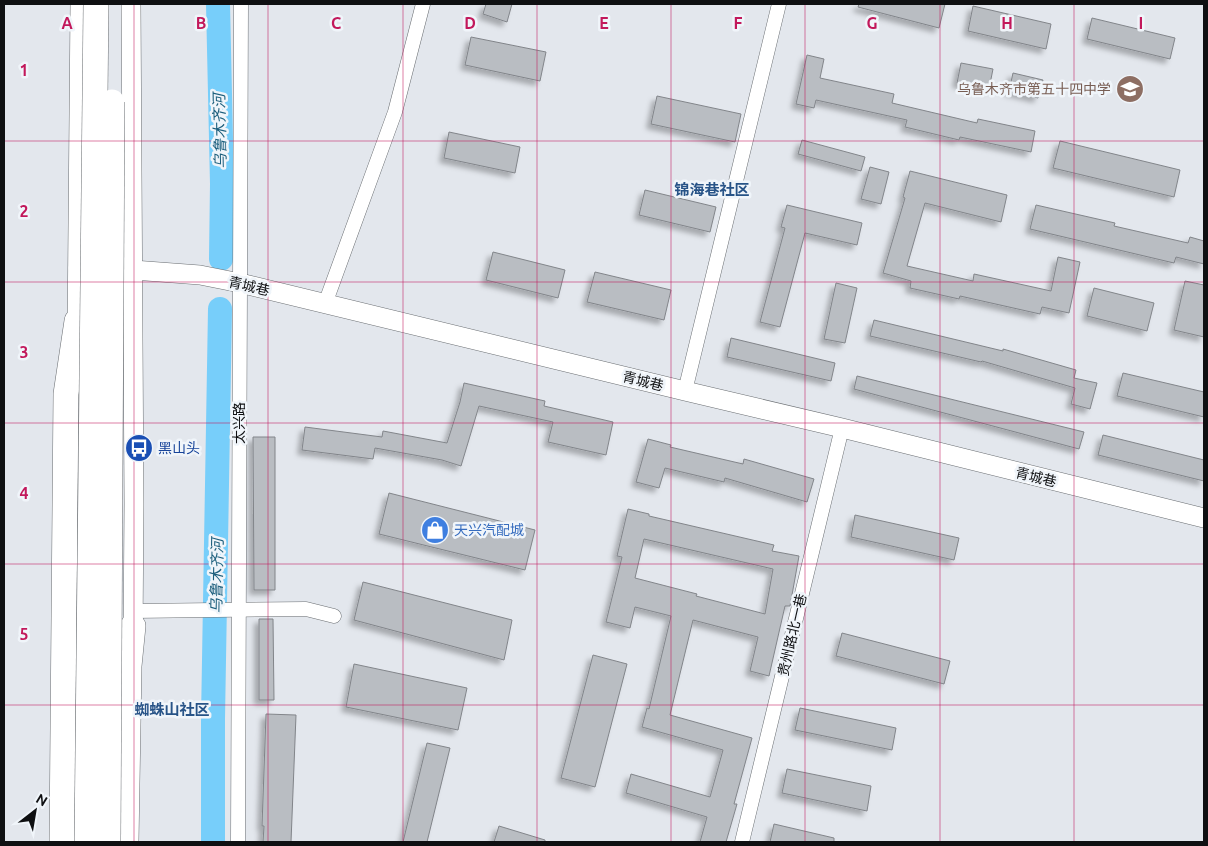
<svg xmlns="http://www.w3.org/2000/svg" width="1208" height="846" font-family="Ubuntu,'Noto Sans SC',sans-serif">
<defs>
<filter id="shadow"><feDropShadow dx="-4.5" dy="4.5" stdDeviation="2.5" flood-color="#0004"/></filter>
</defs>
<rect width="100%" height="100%" fill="#e3e7ed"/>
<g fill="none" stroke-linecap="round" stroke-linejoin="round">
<g stroke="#77cefa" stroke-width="24">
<path d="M 218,4 L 222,184 L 221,259"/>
<path d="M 213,842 L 213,719 L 220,309"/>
</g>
</g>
<g fill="#b9bdc2" stroke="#82858a" fill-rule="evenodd" filter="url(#shadow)">
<path d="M 486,4 L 512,4 L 507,22 L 483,14 Z"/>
<path d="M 859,4 L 945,4 L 939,28 L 858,7 Z"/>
<path d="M 973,6 L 1051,24 L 1046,49 L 968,31 Z"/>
<path d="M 1092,18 L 1175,38 L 1170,59 L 1087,39 Z"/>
<path d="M 471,37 L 546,52 L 540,81 L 465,65 Z"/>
<path d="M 807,55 L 824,59 L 820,78 L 894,94 L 892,103 L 977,123 L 978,119 L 1035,131 L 1031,152 L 960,137 L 959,140 L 905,127 L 907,120 L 816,100 L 814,108 L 796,104 Z"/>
<path d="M 961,63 L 993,69 L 989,89 L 957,83 Z"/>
<path d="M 1013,73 L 1043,80 L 1038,98 L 1009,91 Z"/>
<path d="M 657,96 L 741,114 L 735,142 L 651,124 Z"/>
<path d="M 449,132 L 520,147 L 515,173 L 444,158 Z"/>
<path d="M 802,140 L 865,157 L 861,171 L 798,154 Z"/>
<path d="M 1060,141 L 1180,170 L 1174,197 L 1053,168 Z"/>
<path d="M 870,167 L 889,172 L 881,204 L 861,199 Z"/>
<path d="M 910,171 L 1007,195 L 1001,222 L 925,203 L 907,266 L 973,281 L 974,274 L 1051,291 L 1058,257 L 1080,262 L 1069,313 L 1042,307 L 1040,314 L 960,296 L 959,299 L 910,288 L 911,281 L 883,273 L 905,198 L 903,197 Z"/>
<path d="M 645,190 L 716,207 L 710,232 L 639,215 Z"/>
<path d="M 787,205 L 862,223 L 857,245 L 805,233 L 780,327 L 760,322 L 785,228 L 781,227 Z"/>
<path d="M 1036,205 L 1115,223 L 1114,226 L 1188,243 L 1190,237 L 1204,241 L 1204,264 L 1176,257 L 1174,263 L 1030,229 Z"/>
<path d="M 493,252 L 565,270 L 558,298 L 486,280 Z"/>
<path d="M 595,272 L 671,290 L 664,320 L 587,302 Z"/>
<path d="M 1185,281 L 1204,285 L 1204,337 L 1174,330 Z"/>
<path d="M 836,283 L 857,288 L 845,343 L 824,339 Z"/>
<path d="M 1094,288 L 1154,303 L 1147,331 L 1087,316 Z"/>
<path d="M 874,320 L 1003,351 L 1003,349 L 1076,370 L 1074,378 L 1097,383 L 1090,409 L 1071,404 L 1075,388 L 982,361 L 981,362 L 870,336 Z"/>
<path d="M 731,338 L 835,363 L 831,381 L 727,357 Z"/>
<path d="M 1123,373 L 1204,392 L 1204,417 L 1117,396 Z"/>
<path d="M 857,376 L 1084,432 L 1079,449 L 854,389 Z"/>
<path d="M 464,383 L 545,401 L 544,406 L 613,422 L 606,455 L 548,442 L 553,422 L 479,406 L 461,466 L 442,460 L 375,448 L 373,459 L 302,450 L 305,427 L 382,437 L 383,431 L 447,443 L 460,402 Z"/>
<path d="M 1103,435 L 1204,460 L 1204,481 L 1098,455 Z"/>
<path d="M 253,437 L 275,437 L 275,590 L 254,590 Z"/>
<path d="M 648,439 L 671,445 L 670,447 L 743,464 L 744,459 L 814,479 L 807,502 L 725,478 L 724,482 L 665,468 L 659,488 L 636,482 Z"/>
<path d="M 389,493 L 535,530 L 525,570 L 379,534 Z"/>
<path d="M 628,509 L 649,514 L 649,516 L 774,545 L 772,551 L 799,556 L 790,606 L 785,606 L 769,676 L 750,671 L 758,637 L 693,620 L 670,715 L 752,738 L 734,804 L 737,804 L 726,842 L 700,842 L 707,817 L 626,793 L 631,774 L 710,797 L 723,750 L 642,727 L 647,708 L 649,709 L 671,616 L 635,607 L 630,628 L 606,622 L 622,557 L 617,556 ZM 644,539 L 773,569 L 765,614 L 696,596 L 697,594 L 635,578 Z"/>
<path d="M 855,515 L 959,538 L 954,560 L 851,537 Z"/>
<path d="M 363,582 L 512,620 L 504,660 L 354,620 Z"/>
<path d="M 259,619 L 273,619 L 274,700 L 259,700 Z"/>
<path d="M 842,633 L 950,661 L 944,684 L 836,656 Z"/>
<path d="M 593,655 L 627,664 L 595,787 L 561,778 Z"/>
<path d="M 354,664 L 467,688 L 458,730 L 346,707 Z"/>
<path d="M 800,708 L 896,728 L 892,750 L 795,730 Z"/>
<path d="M 266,714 L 296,715 L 291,842 L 263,842 L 264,826 L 262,826 Z"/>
<path d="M 427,743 L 450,748 L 427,842 L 403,842 Z"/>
<path d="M 787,769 L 871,786 L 867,811 L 782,793 Z"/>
<path d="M 774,824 L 834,838 L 834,842 L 770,842 Z"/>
<path d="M 499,826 L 545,840 L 545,842 L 494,842 Z"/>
</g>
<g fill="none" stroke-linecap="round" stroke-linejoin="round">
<g stroke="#6a6e72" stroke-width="15">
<g id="street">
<path d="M 325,304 L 395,112 L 423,4"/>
<path d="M 685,391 L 779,4"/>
<path d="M 133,611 L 306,609 L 334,616"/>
<path d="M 238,842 L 241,4"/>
<path d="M 742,842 L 842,428"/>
</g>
</g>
<g stroke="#6a6e72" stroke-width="20">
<g id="secondary">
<path d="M 131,4 L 134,504 L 133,639"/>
<path d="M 78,268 L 133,270 L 200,275 L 240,283 L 685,391 L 842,428 L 1204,518"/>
<path d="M 77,335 L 80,4"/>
</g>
</g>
<g stroke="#6a6e72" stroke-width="26">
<g id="highway">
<path d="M 62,842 L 66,394 L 77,321"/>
<path d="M 126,842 L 129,666 L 133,626"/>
</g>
</g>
<use href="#street" stroke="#fff" stroke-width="14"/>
<use href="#secondary" stroke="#fff" stroke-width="19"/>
<use href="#highway" stroke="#fff" stroke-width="25"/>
<g stroke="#6a6e72" stroke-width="26" stroke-linecap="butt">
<g id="highway-bridge">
<path d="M 87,842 L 96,4"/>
<path d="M 108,842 L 112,102"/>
</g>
</g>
<use href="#highway-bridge" stroke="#fff" stroke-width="25"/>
</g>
<path fill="none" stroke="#c2185b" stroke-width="1" stroke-opacity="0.55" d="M 134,4 L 134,842M 268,4 L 268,842M 403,4 L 403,842M 537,4 L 537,842M 671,4 L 671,842M 805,4 L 805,842M 940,4 L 940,842M 1074,4 L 1074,842M 4,141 L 1204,141M 4,282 L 1204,282M 4,423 L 1204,423M 4,564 L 1204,564M 4,705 L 1204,705"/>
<defs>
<g id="school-disc" transform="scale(1.4375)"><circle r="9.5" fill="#8d6e63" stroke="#f0f5fa"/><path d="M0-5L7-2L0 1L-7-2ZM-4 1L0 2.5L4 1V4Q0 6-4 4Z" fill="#fff"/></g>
<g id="bus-disc" transform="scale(1.4375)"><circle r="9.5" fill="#1a4fb4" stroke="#f0f5fa"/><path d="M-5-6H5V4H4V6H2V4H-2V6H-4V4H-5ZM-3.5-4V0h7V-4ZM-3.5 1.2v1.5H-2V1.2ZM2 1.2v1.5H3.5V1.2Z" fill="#fff"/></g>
<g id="shop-disc" transform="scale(1.4375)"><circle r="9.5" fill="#3f7fe0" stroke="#f0f5fa"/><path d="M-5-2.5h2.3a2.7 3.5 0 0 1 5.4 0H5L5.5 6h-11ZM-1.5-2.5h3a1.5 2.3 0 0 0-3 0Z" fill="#fff"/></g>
</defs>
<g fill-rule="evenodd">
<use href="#school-disc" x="1130" y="89"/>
<use href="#bus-disc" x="139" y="448"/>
<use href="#shop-disc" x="435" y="530"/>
</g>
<g text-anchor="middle" stroke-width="5" stroke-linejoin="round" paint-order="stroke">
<g font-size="14" fill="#785e54" stroke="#f0f5fa" text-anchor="end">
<text x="1111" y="94">乌鲁木齐市第五十四中学</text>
</g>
<g font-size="14" fill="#0f1012" stroke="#f0f5fa">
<text transform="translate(249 286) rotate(13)" y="5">青城巷</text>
<text transform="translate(643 381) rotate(14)" y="5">青城巷</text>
<text transform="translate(239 423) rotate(-90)" y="5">太兴路</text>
<text transform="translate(1036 477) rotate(14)" y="5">青城巷</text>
<text transform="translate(792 635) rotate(-77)" y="5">贵州路北一巷</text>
</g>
<g font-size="14" fill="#164399" stroke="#f0f5fa" text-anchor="start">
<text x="158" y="453">黑山头</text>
</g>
<g font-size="14" fill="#366cbe" stroke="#f0f5fa" text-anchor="start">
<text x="454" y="535">天兴汽配城</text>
</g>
<g font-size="15" font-style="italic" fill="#1d5f7d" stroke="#f0f5fa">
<text transform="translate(220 131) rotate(-91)" y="5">乌鲁木齐河</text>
<text transform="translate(217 576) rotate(-89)" y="5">乌鲁木齐河</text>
</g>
<g font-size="15" font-weight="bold" fill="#275387" stroke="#f0f5fa">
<text x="712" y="195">锦海巷社区</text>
<text x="172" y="715">蜘蛛山社区</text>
</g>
</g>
<g font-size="16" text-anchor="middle" font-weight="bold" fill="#c2185b" stroke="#f0f5fa" stroke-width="5" stroke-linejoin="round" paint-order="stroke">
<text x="67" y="29">A</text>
<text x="201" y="29">B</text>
<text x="336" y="29">C</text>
<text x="470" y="29">D</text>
<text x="604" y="29">E</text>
<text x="738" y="29">F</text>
<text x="872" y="29">G</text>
<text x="1007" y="29">H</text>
<text x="1141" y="29">I</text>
<text x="24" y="76">1</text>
<text x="24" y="217">2</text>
<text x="24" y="358">3</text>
<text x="24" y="499">4</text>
<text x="24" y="640">5</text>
</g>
<rect width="1208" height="846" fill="none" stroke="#0f1012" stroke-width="10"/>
<g transform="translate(35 811) rotate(31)" stroke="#f0f5fa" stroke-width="4" paint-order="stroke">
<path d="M0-4L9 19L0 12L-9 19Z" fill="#0f1012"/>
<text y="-8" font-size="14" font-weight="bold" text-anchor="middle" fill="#0f1012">N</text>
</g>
</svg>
